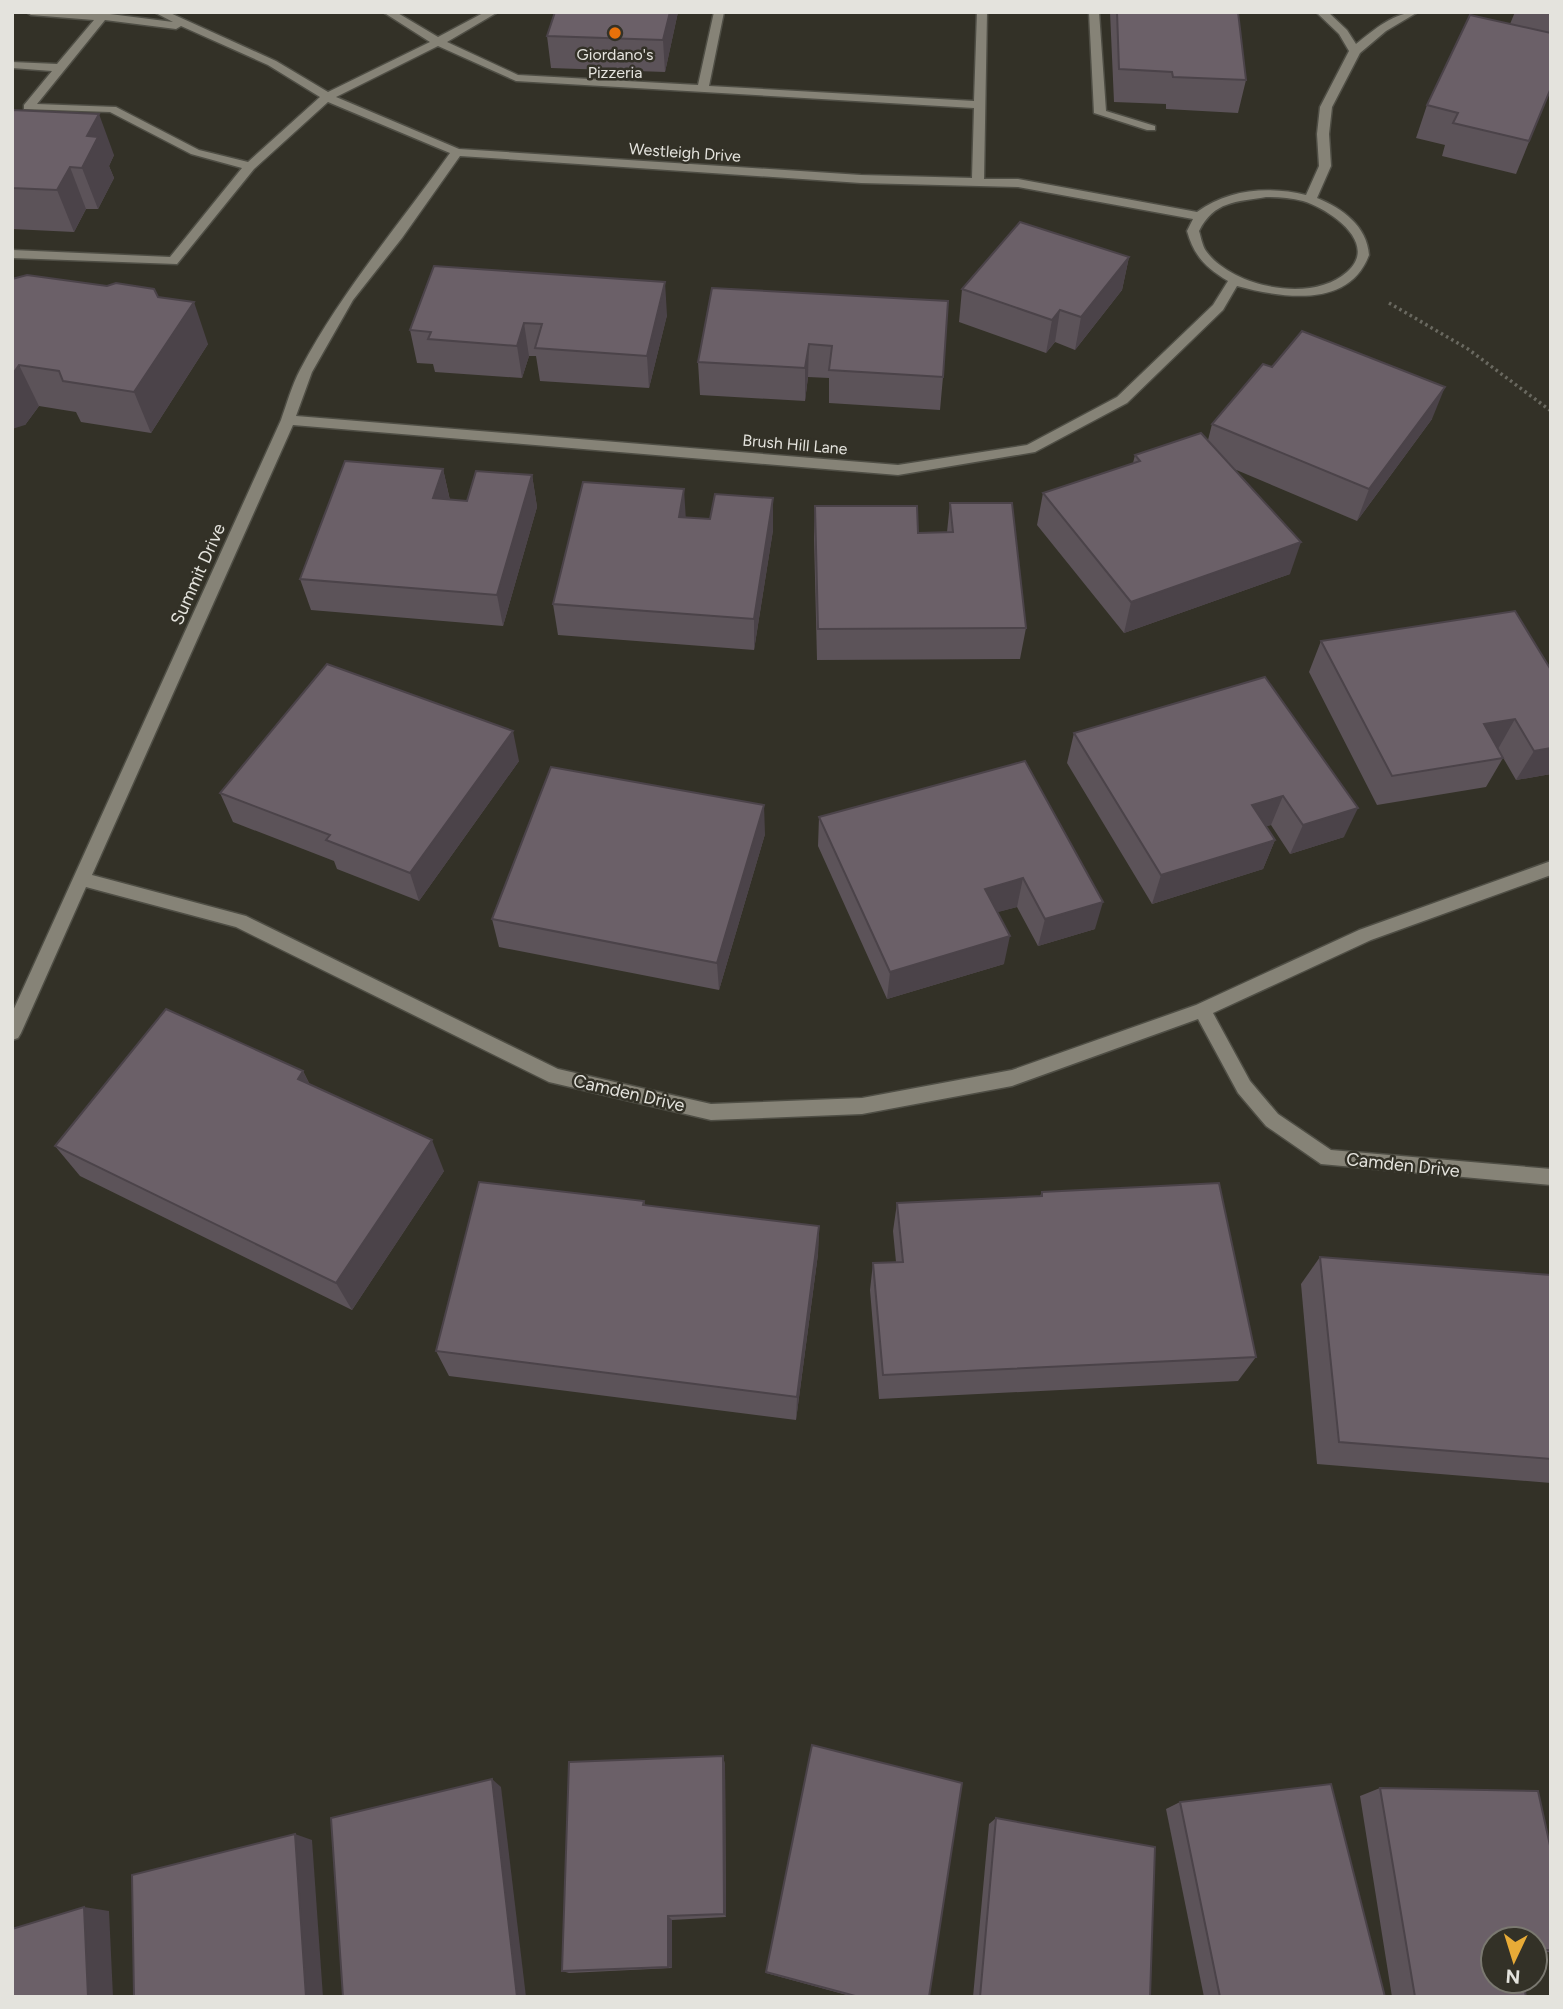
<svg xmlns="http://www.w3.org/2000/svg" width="1563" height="2009" font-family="Figtree,sans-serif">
<rect width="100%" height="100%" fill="#333127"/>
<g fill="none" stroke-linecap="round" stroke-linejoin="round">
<g stroke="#4f4e45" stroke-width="3">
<g id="minor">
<path d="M 26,12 L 111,12 L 110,14 L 173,22 L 154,12 L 168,12 L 276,61 L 328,92 L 430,42 L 383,12 L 396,12 L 438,37 L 485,12 L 498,12 L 447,42 L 518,75 L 698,85 L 714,12 L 724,12 L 709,86 L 974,101 L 977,12 L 987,12 L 984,179 L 1018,179 L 1197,212 C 1228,189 1269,186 1306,195 L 1319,166 L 1317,134 L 1320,107 L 1349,51 L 1339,34 L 1316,12 L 1328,12 L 1347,30 L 1356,44 C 1375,29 1394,12 1418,12 L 1386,31 L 1360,53 L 1332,107 L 1329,134 L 1331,166 L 1317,198 C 1342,208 1367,226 1369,255 C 1349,309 1282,298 1237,286 L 1223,310 L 1127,403 L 1035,452 L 898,475 L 293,425 L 92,875 L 246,916 L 558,1069 L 711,1104 L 862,1098 L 1012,1070 L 1196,1005 L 1359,930 L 1551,861 L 1551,875 L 1371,940 L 1213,1013 L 1250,1081 L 1278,1114 L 1331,1150 L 1551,1169 L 1551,1185 L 1321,1164 L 1266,1126 L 1238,1093 L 1198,1019 L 1012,1086 L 862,1114 L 711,1120 L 549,1082 L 236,927 L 86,887 L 21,1033 L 18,1038 L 12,1040 L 12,1013 L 281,420 C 287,403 292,385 300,370 C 341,292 399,225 450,153 L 328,102 L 254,169 L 177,264 L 12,258 L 12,250 L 170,257 L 242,168 L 191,154 L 110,112 L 24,109 L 24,105 L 52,71 L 12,68 L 12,62 L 57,64 L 94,20 L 31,15 ZM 105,20 L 176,29 L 181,26 L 268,65 L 320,97 L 248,162 L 199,150 L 116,107 L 37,104 ZM 438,46 L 516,81 L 974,108 L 972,178 L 861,175 L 459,149 L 336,97 ZM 460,156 L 861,183 L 1018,187 L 1193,219 L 1187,231 C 1194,256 1206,268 1228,281 L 1213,305 L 1117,397 L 1027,445 L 898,465 L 296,416 L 312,372 L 353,300 L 402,238 ZM 1266,197 C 1278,197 1291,198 1303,201 C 1329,209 1380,243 1347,272 C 1312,304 1232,287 1206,251 C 1202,245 1201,237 1199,231 C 1214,201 1236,202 1266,197 Z"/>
<path d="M 1089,12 L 1099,12 L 1106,111 L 1155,126 L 1155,130 L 1147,130 L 1094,113 Z"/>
</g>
</g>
<path stroke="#6a6960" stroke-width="3.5" stroke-dasharray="2.5 3.5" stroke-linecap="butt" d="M 1389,303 L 1468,349 L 1551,411"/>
<use href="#minor" fill="#868377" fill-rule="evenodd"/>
</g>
<g fill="#5c5359">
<path d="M 555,12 L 678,12 L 665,72 L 551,68 L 547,36 Z"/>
<path d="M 1110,12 L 1238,12 L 1246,80 L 1238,113 L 1166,109 L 1166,104 L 1114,102 Z"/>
<path d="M 1515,12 L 1551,12 L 1551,88 L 1516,174 L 1442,156 L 1445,145 L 1416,138 L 1427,105 L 1510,24 Z"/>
<path d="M 12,110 L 114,155 L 109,166 L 114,178 L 98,209 L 86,209 L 74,232 L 12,229 Z"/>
<path d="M 1129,257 L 1122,290 L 1075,350 L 1055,342 L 1046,353 L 959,322 L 962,289 Z"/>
<path d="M 12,279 L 208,344 L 151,433 L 81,422 L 76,412 L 39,406 L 25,425 Z"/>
<path d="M 712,288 L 943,377 L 940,410 L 829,403 L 829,378 L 808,377 L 805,401 L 700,395 L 698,362 Z"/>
<path d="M 667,315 L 649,388 L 540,381 L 536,356 L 529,356 L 522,378 L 435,372 L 433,364 L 417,363 L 410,330 Z"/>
<path d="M 1432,419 L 1357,521 L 1234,469 L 1290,574 L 1124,633 L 1037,525 L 1043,493 L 1133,463 L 1135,455 L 1208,440 L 1212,424 Z"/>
<path d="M 443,469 L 450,500 L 467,501 L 532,475 L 537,507 L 503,626 L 311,610 L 300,579 Z"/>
<path d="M 950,503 L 1026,628 L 1020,659 L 817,660 L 814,538 L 815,506 L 918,533 L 947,532 Z"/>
<path d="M 686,518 L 773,530 L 754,650 L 558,635 L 553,604 Z"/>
<path d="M 1515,611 L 1551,774 L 1516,780 L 1498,749 L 1503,758 L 1486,787 L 1377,805 L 1309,672 L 1321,641 Z"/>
<path d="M 1265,677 L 1344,837 L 1290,854 L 1271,825 L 1266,826 L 1275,840 L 1263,869 L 1152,904 L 1067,763 L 1074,733 Z"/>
<path d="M 519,761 L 419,901 L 337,869 L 334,861 L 233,822 L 220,793 Z"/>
<path d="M 1025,761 L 1095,929 L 1038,946 L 1017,907 L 997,912 L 1004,964 L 887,999 L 818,846 L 819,817 Z"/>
<path d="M 765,834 L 719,990 L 499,947 L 492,919 Z"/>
<path d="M 303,1071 L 310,1085 L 444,1171 L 352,1310 L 80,1176 L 55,1146 Z"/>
<path d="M 1042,1192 L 1256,1357 L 1238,1381 L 879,1399 L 870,1290 L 873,1263 L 896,1262 L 893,1231 L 897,1203 L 1040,1196 Z"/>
<path d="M 644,1201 L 645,1205 L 819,1226 L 818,1254 L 796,1420 L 449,1376 L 436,1351 Z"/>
<path d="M 1320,1257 L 1551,1275 L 1551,1483 L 1317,1464 L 1301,1284 Z"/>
<path d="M 723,1756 L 725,1765 L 726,1917 L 672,1920 L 672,1968 L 569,1973 L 562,1971 Z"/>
<path d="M 1380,1788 L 1551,1850 L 1551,1952 L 1535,1953 L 1535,1939 L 1493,1939 L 1526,1997 L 1392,1997 L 1360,1796 Z"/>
<path d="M 1180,1802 L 1385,1997 L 1204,1997 L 1166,1809 Z"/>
<path d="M 996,1818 L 1150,1997 L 973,1997 L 989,1824 Z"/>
<path d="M 766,1972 L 929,1997 L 854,1997 L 766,1973 Z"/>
</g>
<g fill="#4b4349">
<path d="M 670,12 L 678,12 L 665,72 L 663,40 Z"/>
<path d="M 99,114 L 114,155 L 109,166 L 114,178 L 98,209 L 82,168 L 87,136 Z"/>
<path d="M 70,167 L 86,209 L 74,232 L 57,190 Z"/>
<path d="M 1129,257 L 1122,290 L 1075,350 L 1081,317 Z"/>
<path d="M 665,282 L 667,315 L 649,388 L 647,356 Z"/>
<path d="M 194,302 L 208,344 L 151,433 L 134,392 Z"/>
<path d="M 1060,310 L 1055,342 L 1046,353 L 1052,320 Z"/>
<path d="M 524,323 L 529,356 L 522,378 L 517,346 Z"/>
<path d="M 809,344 L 808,377 L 805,401 L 805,368 Z"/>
<path d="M 19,365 L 39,406 L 25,425 L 12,429 L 12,375 Z"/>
<path d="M 1445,387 L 1432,419 L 1357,521 L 1369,489 Z"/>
<path d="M 443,469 L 450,501 L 433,498 Z"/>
<path d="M 532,475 L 537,507 L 503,626 L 497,595 Z"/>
<path d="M 684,489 L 686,521 L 679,517 Z"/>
<path d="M 773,498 L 773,530 L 754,650 L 754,619 Z"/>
<path d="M 1301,542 L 1290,574 L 1124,633 L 1131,602 Z"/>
<path d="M 1515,719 L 1498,749 L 1484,724 Z"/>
<path d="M 513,731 L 519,761 L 419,901 L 410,873 Z"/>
<path d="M 1551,748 L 1551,774 L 1516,780 L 1534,751 Z"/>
<path d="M 1283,796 L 1271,825 L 1240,834 L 1252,805 Z"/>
<path d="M 764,805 L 765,834 L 719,990 L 717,963 Z"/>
<path d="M 1358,808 L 1344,837 L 1290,854 L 1303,825 Z"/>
<path d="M 1275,840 L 1263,869 L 1152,904 L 1161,875 Z"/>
<path d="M 1023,878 L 1017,907 L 980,917 L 985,889 Z"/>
<path d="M 1103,902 L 1095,929 L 1038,946 L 1045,919 Z"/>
<path d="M 1010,936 L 1004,964 L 887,999 L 890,972 Z"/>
<path d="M 303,1071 L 319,1103 L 298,1079 Z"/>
<path d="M 432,1140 L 444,1171 L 352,1310 L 336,1283 Z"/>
<path d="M 819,1226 L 818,1254 L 796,1420 L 797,1397 Z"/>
<path d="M 723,1756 L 725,1765 L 726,1917 L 724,1914 Z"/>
<path d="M 492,1779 L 501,1787 L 526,1997 L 517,1997 Z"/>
<path d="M 295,1834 L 312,1840 L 323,1997 L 306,1997 Z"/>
<path d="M 84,1907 L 109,1911 L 113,1997 L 88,1997 Z"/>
<path d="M 668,1916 L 672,1920 L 672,1968 L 668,1967 Z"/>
</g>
<g fill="#6b6068" stroke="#4b4349" stroke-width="2">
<path d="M 555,12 L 670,12 L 663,40 L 547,36 Z"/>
<path d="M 1117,12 L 1238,12 L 1246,80 L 1173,77 L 1172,72 L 1119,69 Z"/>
<path d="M 1470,15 L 1551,33 L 1551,88 L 1529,141 L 1453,123 L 1458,113 L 1427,105 Z"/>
<path d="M 12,110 L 99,114 L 87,136 L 98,137 L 82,168 L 70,167 L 57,190 L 12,188 Z"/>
<path d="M 1020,222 L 1129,257 L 1081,317 L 1060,310 L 1052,320 L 962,289 Z"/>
<path d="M 434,266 L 665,282 L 647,356 L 535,348 L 542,324 L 524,323 L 517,346 L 428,339 L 431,332 L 410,330 Z"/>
<path d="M 27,275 L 107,286 L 116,283 L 154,289 L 158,297 L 194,302 L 134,392 L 63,381 L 59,371 L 19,365 L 12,375 L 12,279 Z"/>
<path d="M 712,288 L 948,301 L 943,377 L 829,370 L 832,346 L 809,344 L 805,368 L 698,362 Z"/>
<path d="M 1302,331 L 1445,387 L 1369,489 L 1212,424 L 1263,364 L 1272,367 Z"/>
<path d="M 1201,433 L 1301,542 L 1131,602 L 1043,493 L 1140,461 L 1135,455 Z"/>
<path d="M 345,461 L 443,469 L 433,498 L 467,501 L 476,471 L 532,475 L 497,595 L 300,579 Z"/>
<path d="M 583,482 L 684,489 L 679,517 L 710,519 L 715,494 L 773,498 L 754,619 L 553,604 Z"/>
<path d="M 950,503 L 1012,503 L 1026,628 L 818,629 L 815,506 L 917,506 L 918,533 L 953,532 Z"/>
<path d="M 1515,611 L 1551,670 L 1551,748 L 1534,751 L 1515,719 L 1484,724 L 1503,758 L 1392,776 L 1321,641 Z"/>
<path d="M 327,664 L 513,731 L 410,873 L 326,840 L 330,835 L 220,793 Z"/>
<path d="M 1265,677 L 1358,808 L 1303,825 L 1283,796 L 1252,805 L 1275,840 L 1161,875 L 1074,733 Z"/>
<path d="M 1025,761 L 1103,902 L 1045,919 L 1023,878 L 985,889 L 1010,936 L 890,972 L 819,817 Z"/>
<path d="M 551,767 L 764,805 L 717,963 L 492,919 Z"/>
<path d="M 166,1009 L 303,1071 L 298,1079 L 432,1140 L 336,1283 L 55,1146 Z"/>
<path d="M 479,1182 L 644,1201 L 643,1205 L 819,1226 L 797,1397 L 436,1351 Z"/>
<path d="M 1219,1183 L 1256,1357 L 883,1375 L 873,1263 L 903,1262 L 897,1203 L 1042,1196 L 1042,1192 Z"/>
<path d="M 1320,1257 L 1551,1275 L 1551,1459 L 1339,1442 Z"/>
<path d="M 812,1745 L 962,1783 L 929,1997 L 859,1997 L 766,1972 Z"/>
<path d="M 723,1756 L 724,1914 L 668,1916 L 668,1967 L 562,1971 L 569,1762 Z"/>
<path d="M 492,1779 L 517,1997 L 343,1997 L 331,1818 Z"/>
<path d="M 1331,1784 L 1385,1997 L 1220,1997 L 1180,1802 Z"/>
<path d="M 1380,1788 L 1538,1791 L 1551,1850 L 1551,1950 L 1535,1950 L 1535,1939 L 1493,1939 L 1493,1981 L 1523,1981 L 1526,1997 L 1415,1997 Z"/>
<path d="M 996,1818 L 1155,1847 L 1150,1997 L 980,1997 Z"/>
<path d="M 295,1834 L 306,1997 L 134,1997 L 132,1875 Z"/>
<path d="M 84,1907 L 88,1997 L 12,1997 L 12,1929 Z"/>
</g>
<circle fill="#e8710a" stroke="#333127" stroke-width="2.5" cx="615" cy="33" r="7"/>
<g text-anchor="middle" stroke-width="5" stroke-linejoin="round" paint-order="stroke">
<g font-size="16" fill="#e4e3dd" stroke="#333127">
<text x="615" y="60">Giordano's<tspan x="615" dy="18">Pizzeria</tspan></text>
</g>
<g font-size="16" fill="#e4e3dd" stroke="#333127">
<text transform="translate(685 152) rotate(4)" y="6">Westleigh Drive</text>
<text transform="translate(795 444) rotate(5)" y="6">Brush Hill Lane</text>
</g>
<g font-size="18" fill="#e4e3dd" stroke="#333127">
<text transform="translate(198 574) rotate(-66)" y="6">Summit Drive</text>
<text transform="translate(629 1093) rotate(13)" y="6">Camden Drive</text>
<text transform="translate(1403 1165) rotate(6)" y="6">Camden Drive</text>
</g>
</g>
<rect width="1563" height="2009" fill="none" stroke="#e4e3dd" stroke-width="28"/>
<g transform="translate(1514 1960) rotate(184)"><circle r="33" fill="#333127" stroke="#7a7870" stroke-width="2"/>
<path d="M0-5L12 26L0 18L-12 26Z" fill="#e8ab37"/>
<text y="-10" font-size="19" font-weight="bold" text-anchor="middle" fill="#e4e3dd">N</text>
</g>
</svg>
